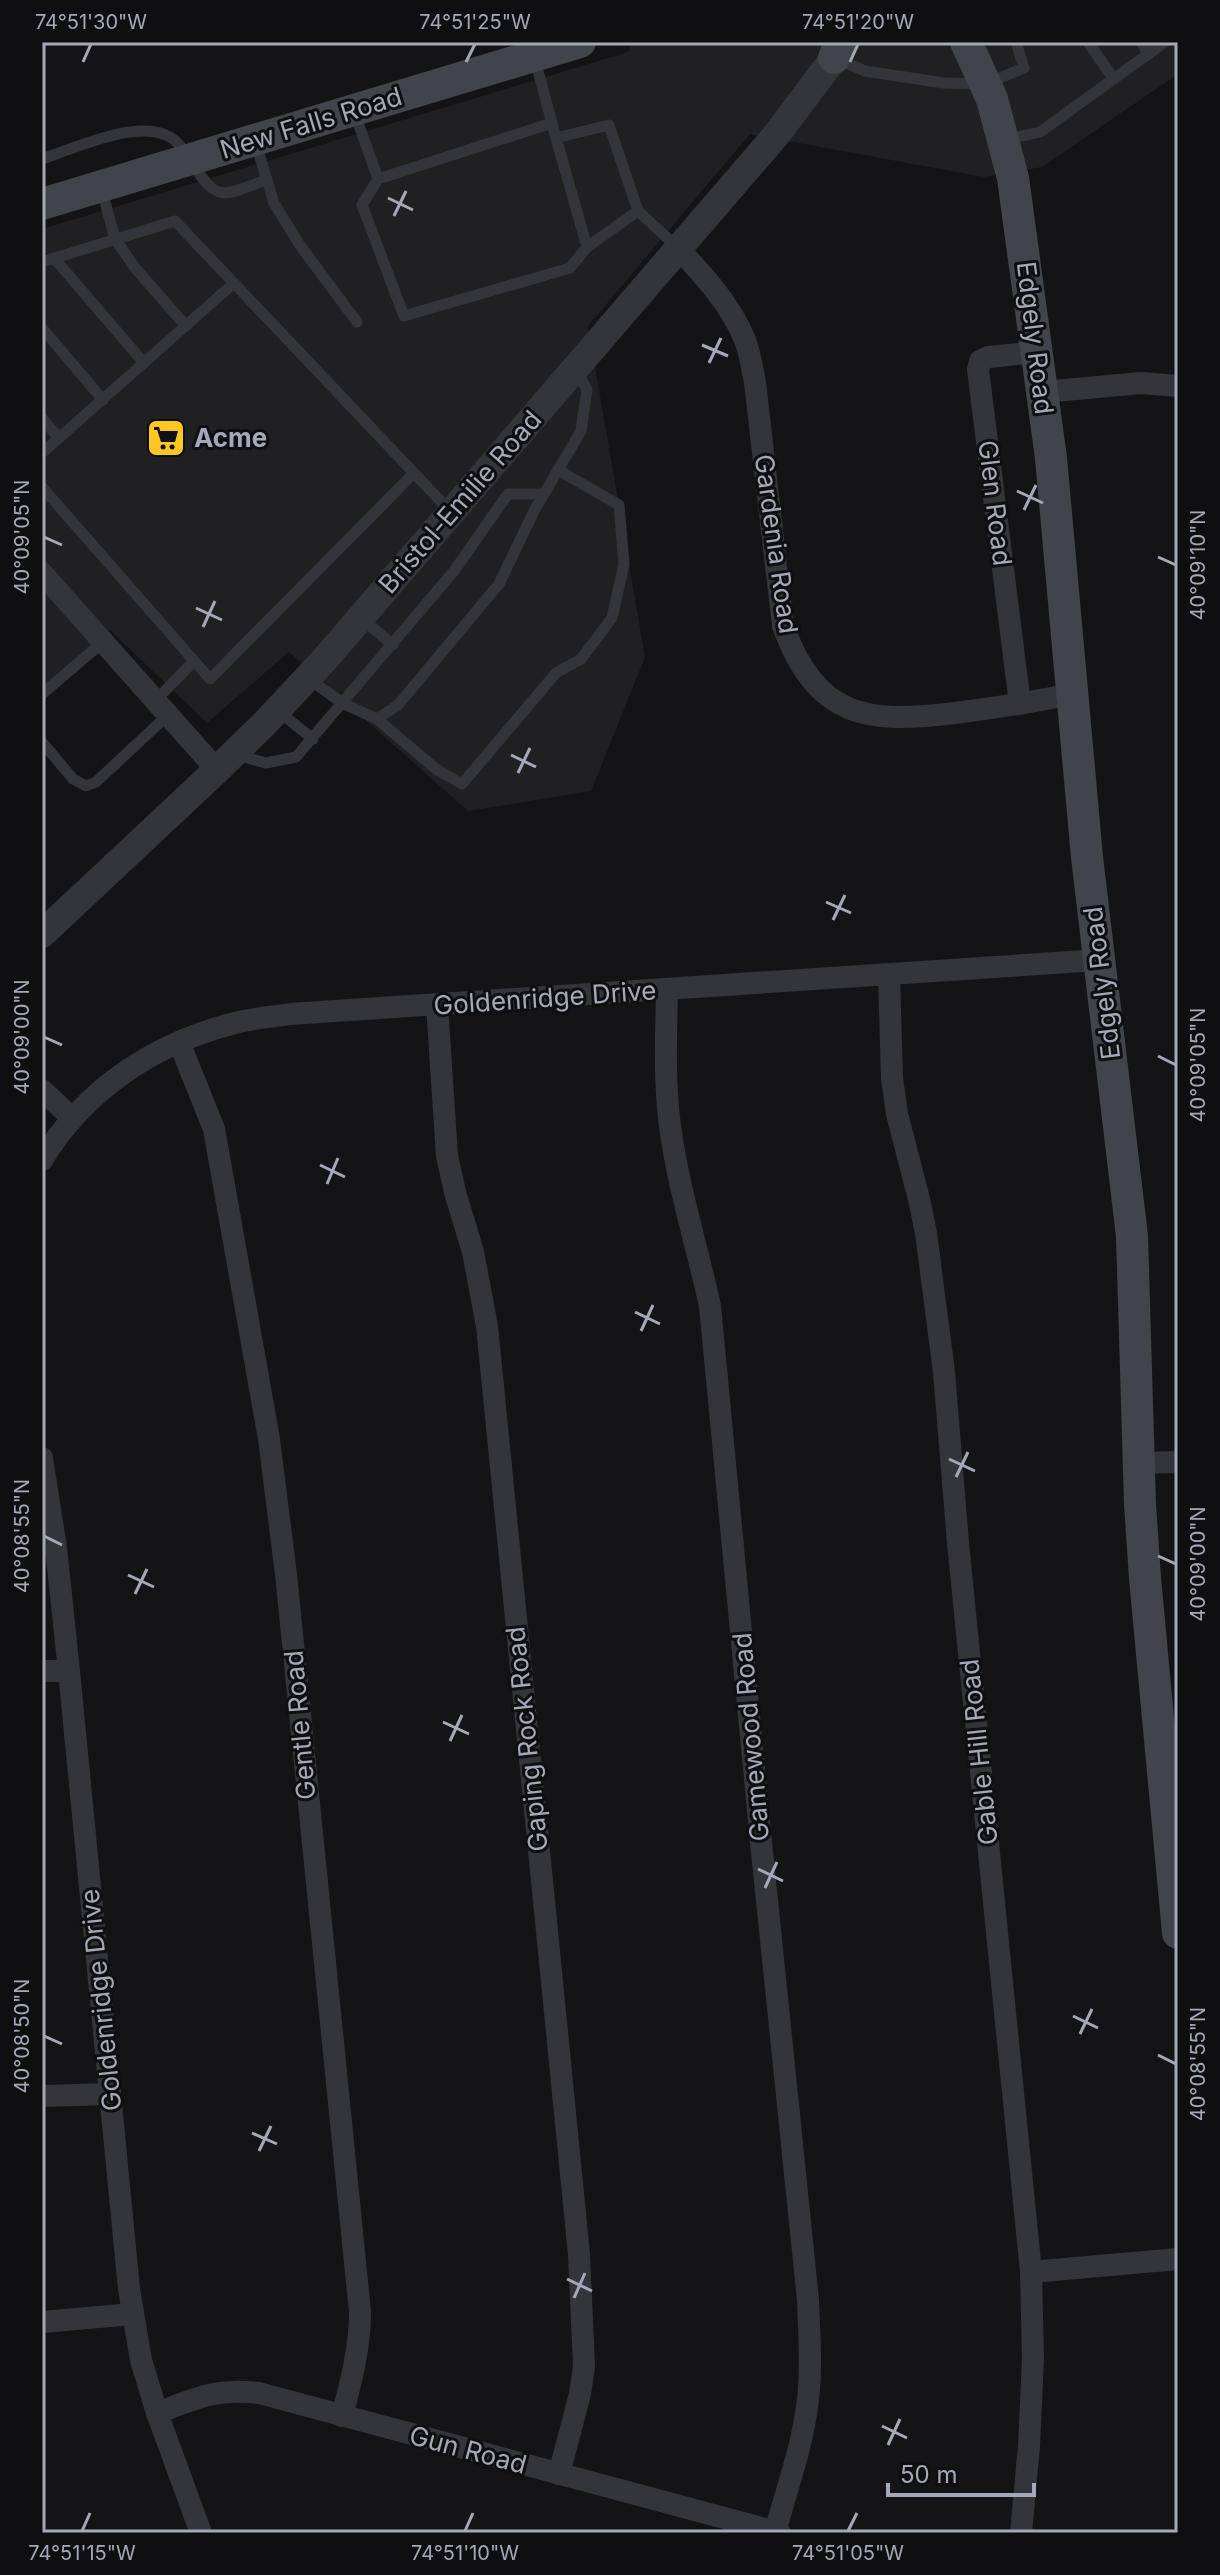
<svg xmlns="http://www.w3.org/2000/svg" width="1220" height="2575" font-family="Inter,sans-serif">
<rect width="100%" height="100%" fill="#141416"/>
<path fill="#202023" d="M 632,42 L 1178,42 L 1178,74 L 1042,167 L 984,177 L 750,134 L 588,326 L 645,657 L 591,791 L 468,811 L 289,652 L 207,723 L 110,630 L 42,688 L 42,229 L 628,52 Z"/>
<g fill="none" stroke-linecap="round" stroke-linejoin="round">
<g stroke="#34353b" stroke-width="11">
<path d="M 1088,42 L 1114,79"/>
<path d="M 1141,42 L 1149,54"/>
<path d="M 534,56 L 556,138 L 609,125 L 638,211 L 677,247"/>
<path d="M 835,58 L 865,71 L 944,83 L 985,84 L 1024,68 L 1016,42"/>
<path d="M 354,111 L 378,179 L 552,123"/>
<path d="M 556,138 L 587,247 L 638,211"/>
<path d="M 1004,140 L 1040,132 L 1165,42"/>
<path d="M 255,141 L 274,203 L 299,244 L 357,322"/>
<path d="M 42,159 C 75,148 132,121 166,135 C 191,145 199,193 226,193 C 239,192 255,183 267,180"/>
<path d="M 378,179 L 362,205 L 404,316 L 570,268 L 587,247"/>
<path d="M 101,187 L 115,239 L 136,269 L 186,326"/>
<path d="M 54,258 L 144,363"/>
<path d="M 42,262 L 175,221 L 451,512"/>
<path d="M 42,328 L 103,400"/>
<path d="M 42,418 L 59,438"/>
<path d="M 42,453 L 234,283"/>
<path d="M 42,487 L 210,679 L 414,473"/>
<path d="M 361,618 L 393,645"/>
<path d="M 308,678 L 342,703 L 377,719 L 398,705 L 499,584 L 534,511 L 581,431 L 587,389 L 575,370"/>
<path d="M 42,694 L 103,642"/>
<path d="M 155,701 L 194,661"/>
<path d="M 278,711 L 313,739"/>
<path d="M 377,719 L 436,769 L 462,784 L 556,673 L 581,659 L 612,618 L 624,564 L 619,505 L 558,470"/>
<path d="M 42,742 L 73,779 L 86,786 L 96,782 L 168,715"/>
<path d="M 237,755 L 266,763 L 296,757 L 454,571 L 508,494 L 544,494"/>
</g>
<g stroke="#34353b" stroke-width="22">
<path d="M 679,249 C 704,276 731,305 745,340 C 750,353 752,368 755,382 L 783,626 C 817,718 866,724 955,713 C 994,708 1033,702 1072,694"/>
<path d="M 1043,392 L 1141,383 L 1178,386"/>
<path d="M 42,573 L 217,770"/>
<path d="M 1020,704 L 978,370 L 980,361 L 988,357 L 1038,352"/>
<path d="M 889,975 L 892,1078 L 897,1114 L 919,1199 L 926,1233 L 944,1372 L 958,1543 L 1031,2272 L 1033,2359 L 1029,2446 L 1021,2533"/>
<path d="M 667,990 C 666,1035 664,1081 670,1126 C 678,1187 697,1246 710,1306 L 761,1842 L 808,2300 C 809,2333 812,2366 808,2399 C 803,2445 787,2488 775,2532"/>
<path d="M 437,1005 L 447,1156 L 455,1192 L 473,1252 L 487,1326 L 579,2254 L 584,2366 L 580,2394 L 559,2474"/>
<path d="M 179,1042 L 214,1129 L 269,1439 L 286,1574 L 360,2312 C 360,2348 351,2382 342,2416"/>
<path d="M 42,1090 L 72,1118"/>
<path d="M 42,1160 C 85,1089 155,1043 235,1023 C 253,1018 272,1017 290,1014 L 1099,960"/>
<path d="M 42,1458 L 56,1548 L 69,1671 L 129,2289 L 141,2360 L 157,2413 L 201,2533"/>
<path d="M 1139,1463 L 1178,1462"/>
<path d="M 42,1671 L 69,1671"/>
<path d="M 42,2096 L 110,2094"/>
<path d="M 1031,2272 L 1178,2259"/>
<path d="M 42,2322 L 133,2314"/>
<path d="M 157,2413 C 197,2398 216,2388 259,2393 L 780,2533"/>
</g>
<path stroke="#34353b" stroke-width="28" d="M 42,934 L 217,770 L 265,723 L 325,659 L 777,134 L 846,42"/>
<g stroke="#42444b" stroke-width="32">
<path d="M 966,42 L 992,99 L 1013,178 L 1051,458 L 1087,857 L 1132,1236 L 1140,1504 L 1145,1578 L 1178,1933"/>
<path d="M 834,58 L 840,42"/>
<path d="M 42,204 L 580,42"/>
</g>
</g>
<path fill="none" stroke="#a4a8b8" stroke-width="3" d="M 83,62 L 91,44M 466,62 L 475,44M 850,62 L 858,44M 388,198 L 413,210M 394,216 L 406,191M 702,345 L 728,356M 709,363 L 721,338M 1017,491 L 1043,503M 1024,510 L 1036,485M 44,537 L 62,545M 1158,557 L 1176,565M 196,608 L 222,620M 203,627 L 215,601M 511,755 L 536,767M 518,773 L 530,748M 826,902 L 851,913M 833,920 L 845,895M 44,1037 L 62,1045M 1158,1056 L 1176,1065M 320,1165 L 345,1177M 327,1184 L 338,1158M 635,1312 L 660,1324M 641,1331 L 653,1305M 949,1459 L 975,1471M 956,1477 L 968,1452M 44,1536 L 62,1545M 1158,1556 L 1176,1564M 128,1575 L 154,1587M 135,1594 L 147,1569M 443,1722 L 469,1734M 450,1741 L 462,1715M 758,1869 L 783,1881M 765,1888 L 777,1862M 1073,2016 L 1098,2028M 1080,2034 L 1092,2009M 44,2036 L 62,2044M 1158,2055 L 1176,2064M 252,2133 L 277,2144M 259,2151 L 271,2126M 567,2279 L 592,2291M 574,2298 L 585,2273M 882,2426 L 907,2438M 888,2445 L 900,2419M 82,2531 L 90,2513M 465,2531 L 473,2513M 848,2531 L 857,2513"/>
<defs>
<g id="supermarket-square" transform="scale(2)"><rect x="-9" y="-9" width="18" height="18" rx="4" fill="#ffc723" stroke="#0f0f11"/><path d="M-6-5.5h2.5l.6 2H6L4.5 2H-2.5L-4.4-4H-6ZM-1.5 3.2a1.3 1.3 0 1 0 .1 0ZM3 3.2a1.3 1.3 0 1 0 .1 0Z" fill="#111"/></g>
</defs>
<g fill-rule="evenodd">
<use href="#supermarket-square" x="166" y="438"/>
</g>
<g text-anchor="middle" stroke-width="6" stroke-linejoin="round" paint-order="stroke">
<g font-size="26" fill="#a4a8b8" stroke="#0f0f11">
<text transform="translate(311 123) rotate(-17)" y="9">New Falls Road</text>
<text transform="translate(1035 338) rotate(83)" y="9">Edgely Road</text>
<text transform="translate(460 502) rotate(-49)" y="9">Bristol-Emilie Road</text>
<text transform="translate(995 503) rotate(83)" y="9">Glen Road</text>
<text transform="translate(776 544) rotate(82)" y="9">Gardenia Road</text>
<text transform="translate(1102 983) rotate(-97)" y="9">Edgely Road</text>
<text transform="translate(545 998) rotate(-4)" y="9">Goldenridge Drive</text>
<text transform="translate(300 1725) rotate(-95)" y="9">Gentle Road</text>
<text transform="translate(751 1737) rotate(-95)" y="9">Gamewood Road</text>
<text transform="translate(527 1739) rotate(-96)" y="9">Gaping Rock Road</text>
<text transform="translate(979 1752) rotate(-96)" y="9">Gable Hill Road</text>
<text transform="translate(101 2000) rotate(-96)" y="9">Goldenridge Drive</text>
<text transform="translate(468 2450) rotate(15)" y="9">Gun Road</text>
</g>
<g font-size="26" font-weight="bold" fill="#a4a8b8" stroke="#0f0f11" text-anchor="start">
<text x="194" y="447">Acme</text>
</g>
</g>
<rect width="1220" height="2575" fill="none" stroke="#0f0f11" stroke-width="88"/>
<path d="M888 2483v12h146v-12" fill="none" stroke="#a4a8b8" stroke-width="4"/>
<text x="900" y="2483" font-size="24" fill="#a4a8b8" stroke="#0f0f11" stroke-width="6" paint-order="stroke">50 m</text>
<rect x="44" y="44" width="1132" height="2487" fill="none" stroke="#a4a8b8" stroke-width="3"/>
<g font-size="20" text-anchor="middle" fill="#a4a8b8">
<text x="91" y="29">74°51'30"W</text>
<text x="475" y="29">74°51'25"W</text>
<text x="858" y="29">74°51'20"W</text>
<text transform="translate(22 537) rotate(-90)" y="7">40°09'05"N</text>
<text transform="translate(1198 565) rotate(-90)" y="7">40°09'10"N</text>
<text transform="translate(22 1037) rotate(-90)" y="7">40°09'00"N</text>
<text transform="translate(1198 1065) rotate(-90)" y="7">40°09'05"N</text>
<text transform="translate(22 1536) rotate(-90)" y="7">40°08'55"N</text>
<text transform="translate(1198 1564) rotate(-90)" y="7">40°09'00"N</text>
<text transform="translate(22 2036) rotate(-90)" y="7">40°08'50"N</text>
<text transform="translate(1198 2064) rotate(-90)" y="7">40°08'55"N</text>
<text x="82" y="2560">74°51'15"W</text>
<text x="465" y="2560">74°51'10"W</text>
<text x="848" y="2560">74°51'05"W</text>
</g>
</svg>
